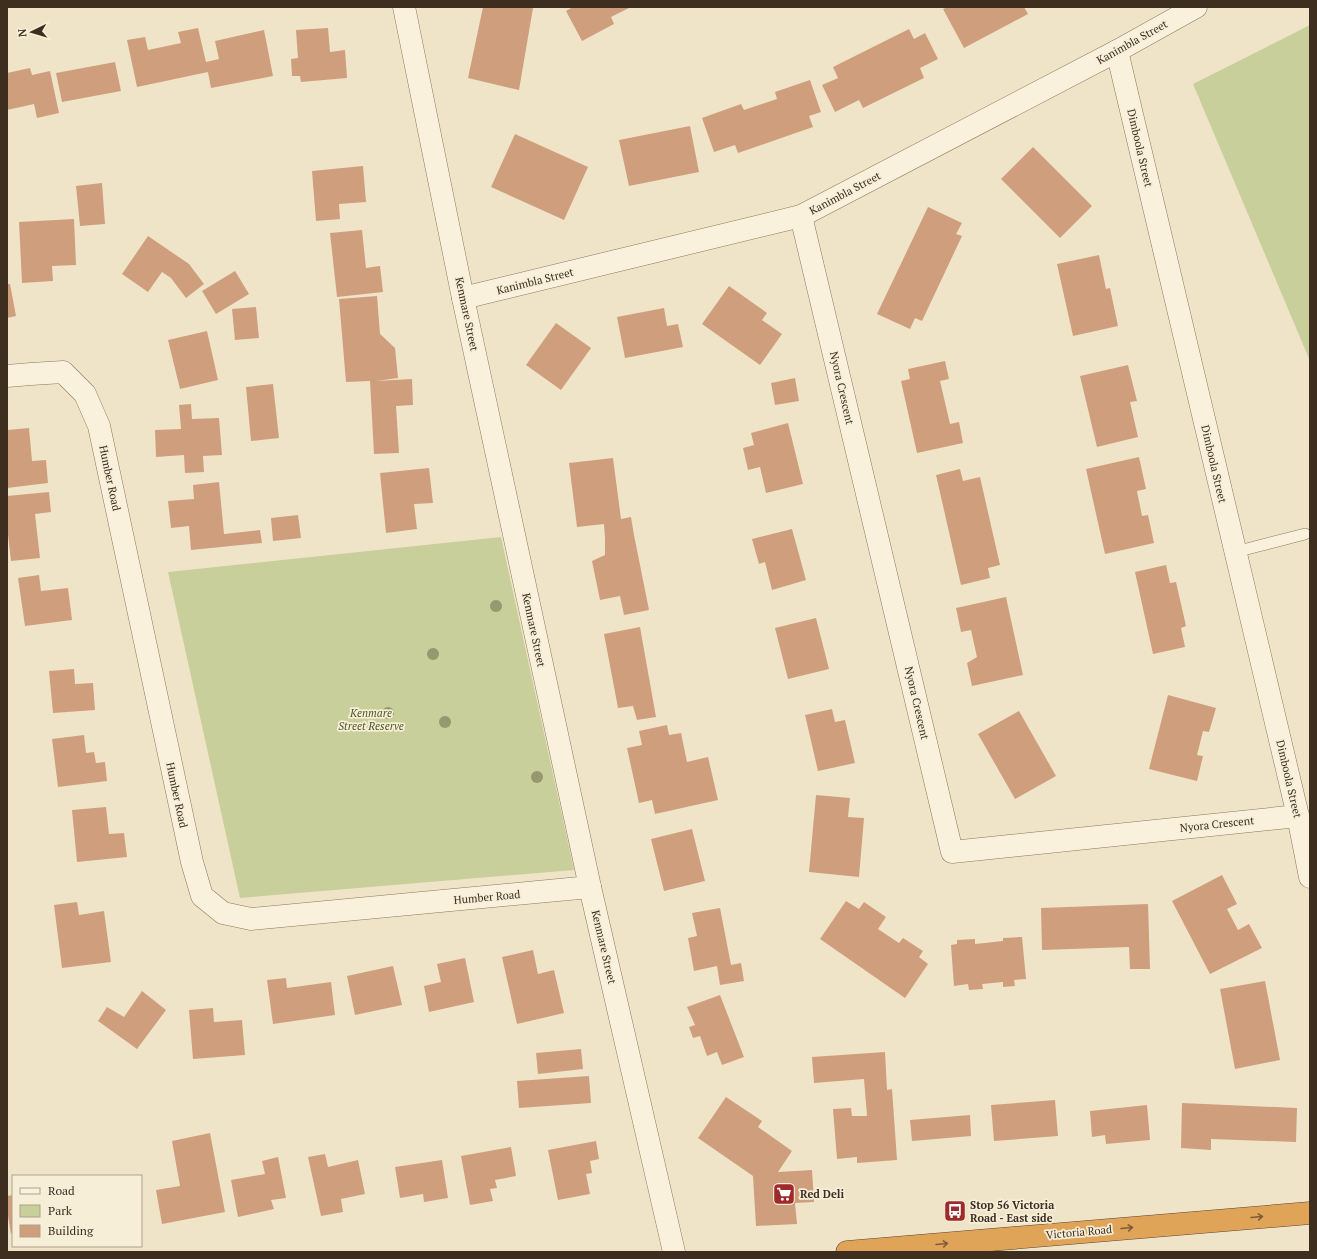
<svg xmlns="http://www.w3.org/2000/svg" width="1317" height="1259" font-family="'PT Serif',serif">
<rect width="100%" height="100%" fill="#f0e4c8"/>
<g fill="#c9cf9b">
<path d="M 1310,25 L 1310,361 L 1193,84 Z"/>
<path d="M 501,537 L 574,870 L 240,898 L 168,572 Z"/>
</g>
<g fill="#cf9f7d">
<path d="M 483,7 L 528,7 L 533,8 L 519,90 L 468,78 Z"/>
<path d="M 573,7 L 631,7 L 611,17 L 614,24 L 582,41 L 566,11 Z"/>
<path d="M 948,7 L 1024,7 L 1028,14 L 964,48 L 943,9 Z"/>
<path d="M 198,28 L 206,62 L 219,59 L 215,41 L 264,30 L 273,76 L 211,88 L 207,67 L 208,72 L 137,87 L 127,40 L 145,37 L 148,50 L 181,43 L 178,32 Z"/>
<path d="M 328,28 L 330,52 L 345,50 L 347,78 L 301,82 L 300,76 L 292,76 L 291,59 L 298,58 L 296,30 Z"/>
<path d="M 909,29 L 914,39 L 925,33 L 938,59 L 920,68 L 924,78 L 863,108 L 859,100 L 835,112 L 822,85 L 838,78 L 833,67 Z"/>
<path d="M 115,62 L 121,91 L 62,102 L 56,73 Z"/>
<path d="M 30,68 L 32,75 L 50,71 L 59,113 L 37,118 L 34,104 L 7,110 L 7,73 Z"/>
<path d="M 810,80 L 821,112 L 809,116 L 813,127 L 738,153 L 735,145 L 714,152 L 702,118 L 741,104 L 744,110 L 777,99 L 775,92 Z"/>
<path d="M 690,126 L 699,172 L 629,186 L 619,140 Z"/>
<path d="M 515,134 L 588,167 L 564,220 L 491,187 Z"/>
<path d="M 1033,147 L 1092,206 L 1060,238 L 1001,179 Z"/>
<path d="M 363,166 L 366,202 L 339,204 L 340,219 L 316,221 L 312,171 Z"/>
<path d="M 102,183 L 105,224 L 80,226 L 76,186 Z"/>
<path d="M 928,207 L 962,223 L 956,234 L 962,236 L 922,321 L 915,318 L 910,329 L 877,314 Z"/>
<path d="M 74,219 L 76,265 L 52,266 L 53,281 L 22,283 L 19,222 Z"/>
<path d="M 362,230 L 366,268 L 380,266 L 383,292 L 337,297 L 330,233 Z"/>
<path d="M 148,236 L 189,264 L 204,284 L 186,298 L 171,278 L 162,272 L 148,292 L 122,274 Z"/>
<path d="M 1099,255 L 1106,289 L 1110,288 L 1118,326 L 1073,336 L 1057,264 Z"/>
<path d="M 235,271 L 249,294 L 216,314 L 202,291 Z"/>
<path d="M 7,284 L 10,284 L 16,316 L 7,318 Z"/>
<path d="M 729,286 L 767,313 L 762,320 L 782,334 L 760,365 L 702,324 Z"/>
<path d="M 377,296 L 380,334 L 395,348 L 398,378 L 376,381 L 412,379 L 413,405 L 396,406 L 399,453 L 374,454 L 370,381 L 346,382 L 339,299 Z"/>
<path d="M 256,307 L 259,338 L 235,340 L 232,309 Z"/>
<path d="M 664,308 L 667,326 L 678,324 L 683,347 L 625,358 L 617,317 Z"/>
<path d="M 556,323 L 591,348 L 561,390 L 526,365 Z"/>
<path d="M 207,331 L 218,380 L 180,389 L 168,340 Z"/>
<path d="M 945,361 L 949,379 L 940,381 L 950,424 L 959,422 L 963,443 L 917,453 L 901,381 L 910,379 L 908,369 Z"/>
<path d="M 1128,365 L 1137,401 L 1130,402 L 1138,437 L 1097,447 L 1080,376 Z"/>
<path d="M 795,378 L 799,401 L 775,405 L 771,383 Z"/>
<path d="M 273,384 L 279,438 L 251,441 L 246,387 Z"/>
<path d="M 191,404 L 192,419 L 219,418 L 222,455 L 203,456 L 204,472 L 185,473 L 184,455 L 156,457 L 155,430 L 181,429 L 179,405 Z"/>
<path d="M 788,423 L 803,484 L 766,493 L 760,467 L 748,470 L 743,448 L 754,445 L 751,433 Z"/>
<path d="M 29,428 L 32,461 L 46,460 L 48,483 L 7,488 L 7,430 Z"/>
<path d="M 1139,457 L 1146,489 L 1137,491 L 1142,516 L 1148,515 L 1154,543 L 1105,554 L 1086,469 Z"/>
<path d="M 613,458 L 621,519 L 631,517 L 634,535 L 649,610 L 624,615 L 620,596 L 600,600 L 592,561 L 605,555 L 605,538 L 604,524 L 577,527 L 569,463 Z"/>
<path d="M 429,468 L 433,503 L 414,504 L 417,529 L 386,533 L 380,473 Z"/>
<path d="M 960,469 L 963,481 L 980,477 L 1000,565 L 988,568 L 990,578 L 961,585 L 936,475 Z"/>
<path d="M 219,482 L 224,534 L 260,530 L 262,543 L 191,550 L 189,526 L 171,528 L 168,501 L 194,499 L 193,485 Z"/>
<path d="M 49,492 L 51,512 L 35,514 L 40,558 L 11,561 L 7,526 L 7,496 Z"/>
<path d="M 298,515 L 301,538 L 273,541 L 271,518 Z"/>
<path d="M 792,529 L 806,580 L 772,590 L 765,562 L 759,564 L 752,539 Z"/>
<path d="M 1166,565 L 1170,583 L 1176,582 L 1186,626 L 1181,628 L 1185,647 L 1153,654 L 1135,572 Z"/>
<path d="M 39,575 L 41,591 L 68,588 L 72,620 L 25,626 L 18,578 Z"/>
<path d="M 1006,597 L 1023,675 L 972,686 L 967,663 L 977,657 L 971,630 L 961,632 L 956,608 Z"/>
<path d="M 816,618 L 829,669 L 788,679 L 775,628 Z"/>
<path d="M 640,627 L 656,717 L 637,720 L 633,706 L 618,708 L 604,634 Z"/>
<path d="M 74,669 L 75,684 L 93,683 L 95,710 L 53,713 L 49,671 Z"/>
<path d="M 1168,695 L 1216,708 L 1209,732 L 1203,731 L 1197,755 L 1203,756 L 1197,781 L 1149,769 Z"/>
<path d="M 832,709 L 835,722 L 845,720 L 855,763 L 818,771 L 805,715 Z"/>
<path d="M 1019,711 L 1056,776 L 1015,799 L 978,734 Z"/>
<path d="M 667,725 L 669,735 L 681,733 L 687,762 L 708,757 L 718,800 L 655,814 L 652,800 L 639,803 L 627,748 L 642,745 L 639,731 Z"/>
<path d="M 84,735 L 86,753 L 94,752 L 96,763 L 105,762 L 107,781 L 58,787 L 52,739 Z"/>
<path d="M 816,795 L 850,798 L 848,817 L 864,818 L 859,877 L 809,872 Z"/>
<path d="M 106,807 L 109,834 L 124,833 L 127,857 L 77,862 L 72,810 Z"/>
<path d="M 692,829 L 705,881 L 664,891 L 651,839 Z"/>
<path d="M 1222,875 L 1237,904 L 1227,909 L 1238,930 L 1249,924 L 1262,948 L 1210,974 L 1172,901 Z"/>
<path d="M 846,901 L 859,909 L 864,902 L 886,917 L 878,929 L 899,943 L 903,938 L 923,951 L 919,957 L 928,964 L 905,998 L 820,939 Z"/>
<path d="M 77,902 L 79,915 L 104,911 L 111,962 L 62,968 L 54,905 Z"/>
<path d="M 1148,904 L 1150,969 L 1130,969 L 1129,947 L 1042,950 L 1041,908 Z"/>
<path d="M 720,908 L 731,965 L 741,963 L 744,981 L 720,985 L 717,966 L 694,971 L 688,938 L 697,936 L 692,913 Z"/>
<path d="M 1022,937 L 1026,979 L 1014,980 L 1015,986 L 1003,987 L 1003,982 L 982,984 L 983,989 L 969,990 L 968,984 L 954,986 L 951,945 L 957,944 L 957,940 L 975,939 L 975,944 L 1003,941 L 1003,938 Z"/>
<path d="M 533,950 L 538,974 L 554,970 L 564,1013 L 517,1024 L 502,957 Z"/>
<path d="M 465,958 L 474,1002 L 429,1012 L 424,986 L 441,982 L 437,964 Z"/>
<path d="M 393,966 L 402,1005 L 355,1015 L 347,976 Z"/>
<path d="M 286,978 L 287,988 L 331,982 L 335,1015 L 273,1024 L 267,980 Z"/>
<path d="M 1265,981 L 1280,1060 L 1235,1069 L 1220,989 Z"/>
<path d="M 142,991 L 166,1010 L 137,1049 L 98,1021 L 107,1007 L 124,1017 Z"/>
<path d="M 720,995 L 744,1057 L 722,1065 L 717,1052 L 707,1056 L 700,1036 L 693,1038 L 689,1027 L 695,1025 L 687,1007 Z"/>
<path d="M 213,1008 L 214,1022 L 242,1020 L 245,1055 L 193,1059 L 189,1010 Z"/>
<path d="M 581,1049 L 583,1069 L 538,1074 L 536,1053 Z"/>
<path d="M 885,1052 L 887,1090 L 892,1089 L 897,1160 L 857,1163 L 857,1157 L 837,1159 L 833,1109 L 851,1108 L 852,1116 L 867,1116 L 864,1079 L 814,1083 L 812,1057 Z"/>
<path d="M 589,1076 L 591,1103 L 519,1108 L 517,1081 Z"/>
<path d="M 726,1097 L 762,1121 L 758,1127 L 792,1151 L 778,1172 L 812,1170 L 814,1202 L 795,1203 L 797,1224 L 756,1226 L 753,1176 L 698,1138 Z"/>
<path d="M 1055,1100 L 1058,1136 L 994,1141 L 991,1105 Z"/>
<path d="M 1182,1103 L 1297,1108 L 1296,1142 L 1211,1139 L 1211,1150 L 1181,1148 Z"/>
<path d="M 1147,1105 L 1150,1140 L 1106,1144 L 1105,1135 L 1092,1137 L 1090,1111 Z"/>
<path d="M 970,1115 L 971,1136 L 912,1141 L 910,1120 Z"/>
<path d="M 210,1133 L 225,1212 L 162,1224 L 156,1190 L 180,1186 L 172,1141 Z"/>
<path d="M 596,1141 L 599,1159 L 590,1161 L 592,1173 L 586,1174 L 590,1194 L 558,1200 L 548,1150 Z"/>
<path d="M 511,1147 L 516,1176 L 495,1180 L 497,1188 L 490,1189 L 493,1201 L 470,1205 L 461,1156 Z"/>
<path d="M 325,1154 L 328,1167 L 358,1160 L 365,1194 L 341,1199 L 343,1212 L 321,1216 L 308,1157 Z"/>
<path d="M 278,1157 L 286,1198 L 271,1200 L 274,1209 L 238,1217 L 231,1180 L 265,1174 L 262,1161 Z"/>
<path d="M 442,1160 L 448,1198 L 424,1202 L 423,1194 L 400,1198 L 395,1167 Z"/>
<path d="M 13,1195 L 13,1233 L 11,1234 L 7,1210 L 7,1196 Z"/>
</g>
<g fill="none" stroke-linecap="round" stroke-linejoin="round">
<g stroke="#8d765c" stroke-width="12">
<path id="lane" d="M 1235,552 L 1305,534"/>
</g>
<g stroke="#8d765c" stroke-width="23">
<g id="street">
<path d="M 404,7 L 463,298 L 590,887 L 674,1252"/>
<path d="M 1117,51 L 1298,816 L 1310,877"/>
<path d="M 801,216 L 952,852 L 1298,816"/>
<path d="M 463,298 L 801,216 L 1117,51 L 1196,7"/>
<path d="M 7,376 L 31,374 L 63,372 L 85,394 L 99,426 L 192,862 L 202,896 L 223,913 L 251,919 L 590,887"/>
</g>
</g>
<g stroke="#5b4430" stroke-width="23">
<path id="highway" d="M 847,1252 L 1310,1213"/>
</g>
<use href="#lane" stroke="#faf1dc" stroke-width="11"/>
<use href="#street" stroke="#faf1dc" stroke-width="22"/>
<use href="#highway" stroke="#e0a458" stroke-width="22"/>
</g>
<g fill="#96986f">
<circle cx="496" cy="606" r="6"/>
<circle cx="433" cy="654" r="6"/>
<circle cx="388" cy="713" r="6"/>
<circle cx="445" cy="722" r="6"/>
<circle cx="537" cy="777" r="6"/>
</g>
<defs><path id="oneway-shaft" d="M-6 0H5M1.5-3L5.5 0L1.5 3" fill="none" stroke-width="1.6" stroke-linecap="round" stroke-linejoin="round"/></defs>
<g stroke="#7e5d36">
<use href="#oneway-shaft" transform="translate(1257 1217) rotate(-5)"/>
<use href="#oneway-shaft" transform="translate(1127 1228) rotate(-5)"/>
<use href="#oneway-shaft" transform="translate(942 1244) rotate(-5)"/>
</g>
<defs>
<g id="supermarket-square" transform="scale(1.15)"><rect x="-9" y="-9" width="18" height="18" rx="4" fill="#9e2a2b" stroke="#f7eed8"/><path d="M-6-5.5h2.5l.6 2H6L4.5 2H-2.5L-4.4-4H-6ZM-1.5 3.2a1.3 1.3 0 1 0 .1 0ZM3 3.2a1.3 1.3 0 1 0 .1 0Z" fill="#fff"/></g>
<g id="bus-square" transform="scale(1.15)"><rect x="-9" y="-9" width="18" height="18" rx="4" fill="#9e2a2b" stroke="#f7eed8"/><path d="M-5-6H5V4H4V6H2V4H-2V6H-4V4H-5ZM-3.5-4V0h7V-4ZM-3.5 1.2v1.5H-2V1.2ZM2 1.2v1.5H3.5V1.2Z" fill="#fff"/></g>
</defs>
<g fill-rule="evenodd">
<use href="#supermarket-square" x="784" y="1194"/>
<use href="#bus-square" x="955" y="1211"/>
</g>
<g text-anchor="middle" stroke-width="3.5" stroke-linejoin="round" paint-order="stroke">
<g font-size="11" fill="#3d2e20" stroke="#f7eed8">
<text transform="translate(1132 42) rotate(-29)" y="4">Kanimbla Street</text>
<text transform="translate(1140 148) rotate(77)" y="4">Dimboola Street</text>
<text transform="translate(845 193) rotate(-28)" y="4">Kanimbla Street</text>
<text transform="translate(535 281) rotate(-14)" y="4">Kanimbla Street</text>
<text transform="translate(467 314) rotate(78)" y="4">Kenmare Street</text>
<text transform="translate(842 388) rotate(77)" y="4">Nyora Crescent</text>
<text transform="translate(1214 464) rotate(77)" y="4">Dimboola Street</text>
<text transform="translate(110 478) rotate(78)" y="4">Humber Road</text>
<text transform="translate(534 630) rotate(78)" y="4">Kenmare Street</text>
<text transform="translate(917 703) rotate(77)" y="4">Nyora Crescent</text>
<text transform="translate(1289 779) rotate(77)" y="4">Dimboola Street</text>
<text transform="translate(177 795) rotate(78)" y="4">Humber Road</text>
<text transform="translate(1217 824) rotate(-6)" y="4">Nyora Crescent</text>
<text transform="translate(487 897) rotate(-5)" y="4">Humber Road</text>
<text transform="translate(604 947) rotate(77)" y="4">Kenmare Street</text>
<text transform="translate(1079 1232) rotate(-5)" y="4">Victoria Road</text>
</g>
<g font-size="11" font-style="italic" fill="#4d5a26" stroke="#f7eed8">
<text x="371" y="717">Kenmare<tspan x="371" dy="13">Street Reserve</tspan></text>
</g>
<g font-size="11" font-weight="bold" fill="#3d2e20" stroke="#f7eed8" text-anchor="start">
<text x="800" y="1198">Red Deli</text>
<text x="970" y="1209">Stop 56 Victoria<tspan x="970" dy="13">Road - East side</tspan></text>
</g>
</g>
<rect width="1317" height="1259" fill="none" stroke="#3d2e20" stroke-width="16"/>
<rect x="12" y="1175" width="130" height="72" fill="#f7eed8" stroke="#ada18e"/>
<rect x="20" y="1188" width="20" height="6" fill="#faf1dc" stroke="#ada18e"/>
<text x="48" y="1195" font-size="12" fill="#3d2e20">Road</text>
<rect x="20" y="1205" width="20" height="12" fill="#c9cf9b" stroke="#ada18e"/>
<text x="48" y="1215" font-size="12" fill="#3d2e20">Park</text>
<rect x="20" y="1225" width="20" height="12" fill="#cf9f7d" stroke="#ada18e"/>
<text x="48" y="1235" font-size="12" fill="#3d2e20">Building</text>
<g transform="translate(32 32) rotate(265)" stroke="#f7eed8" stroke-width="3" paint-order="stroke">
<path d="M0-3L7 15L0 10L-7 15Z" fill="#3d2e20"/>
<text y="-6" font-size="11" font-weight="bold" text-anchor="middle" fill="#3d2e20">N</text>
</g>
</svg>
